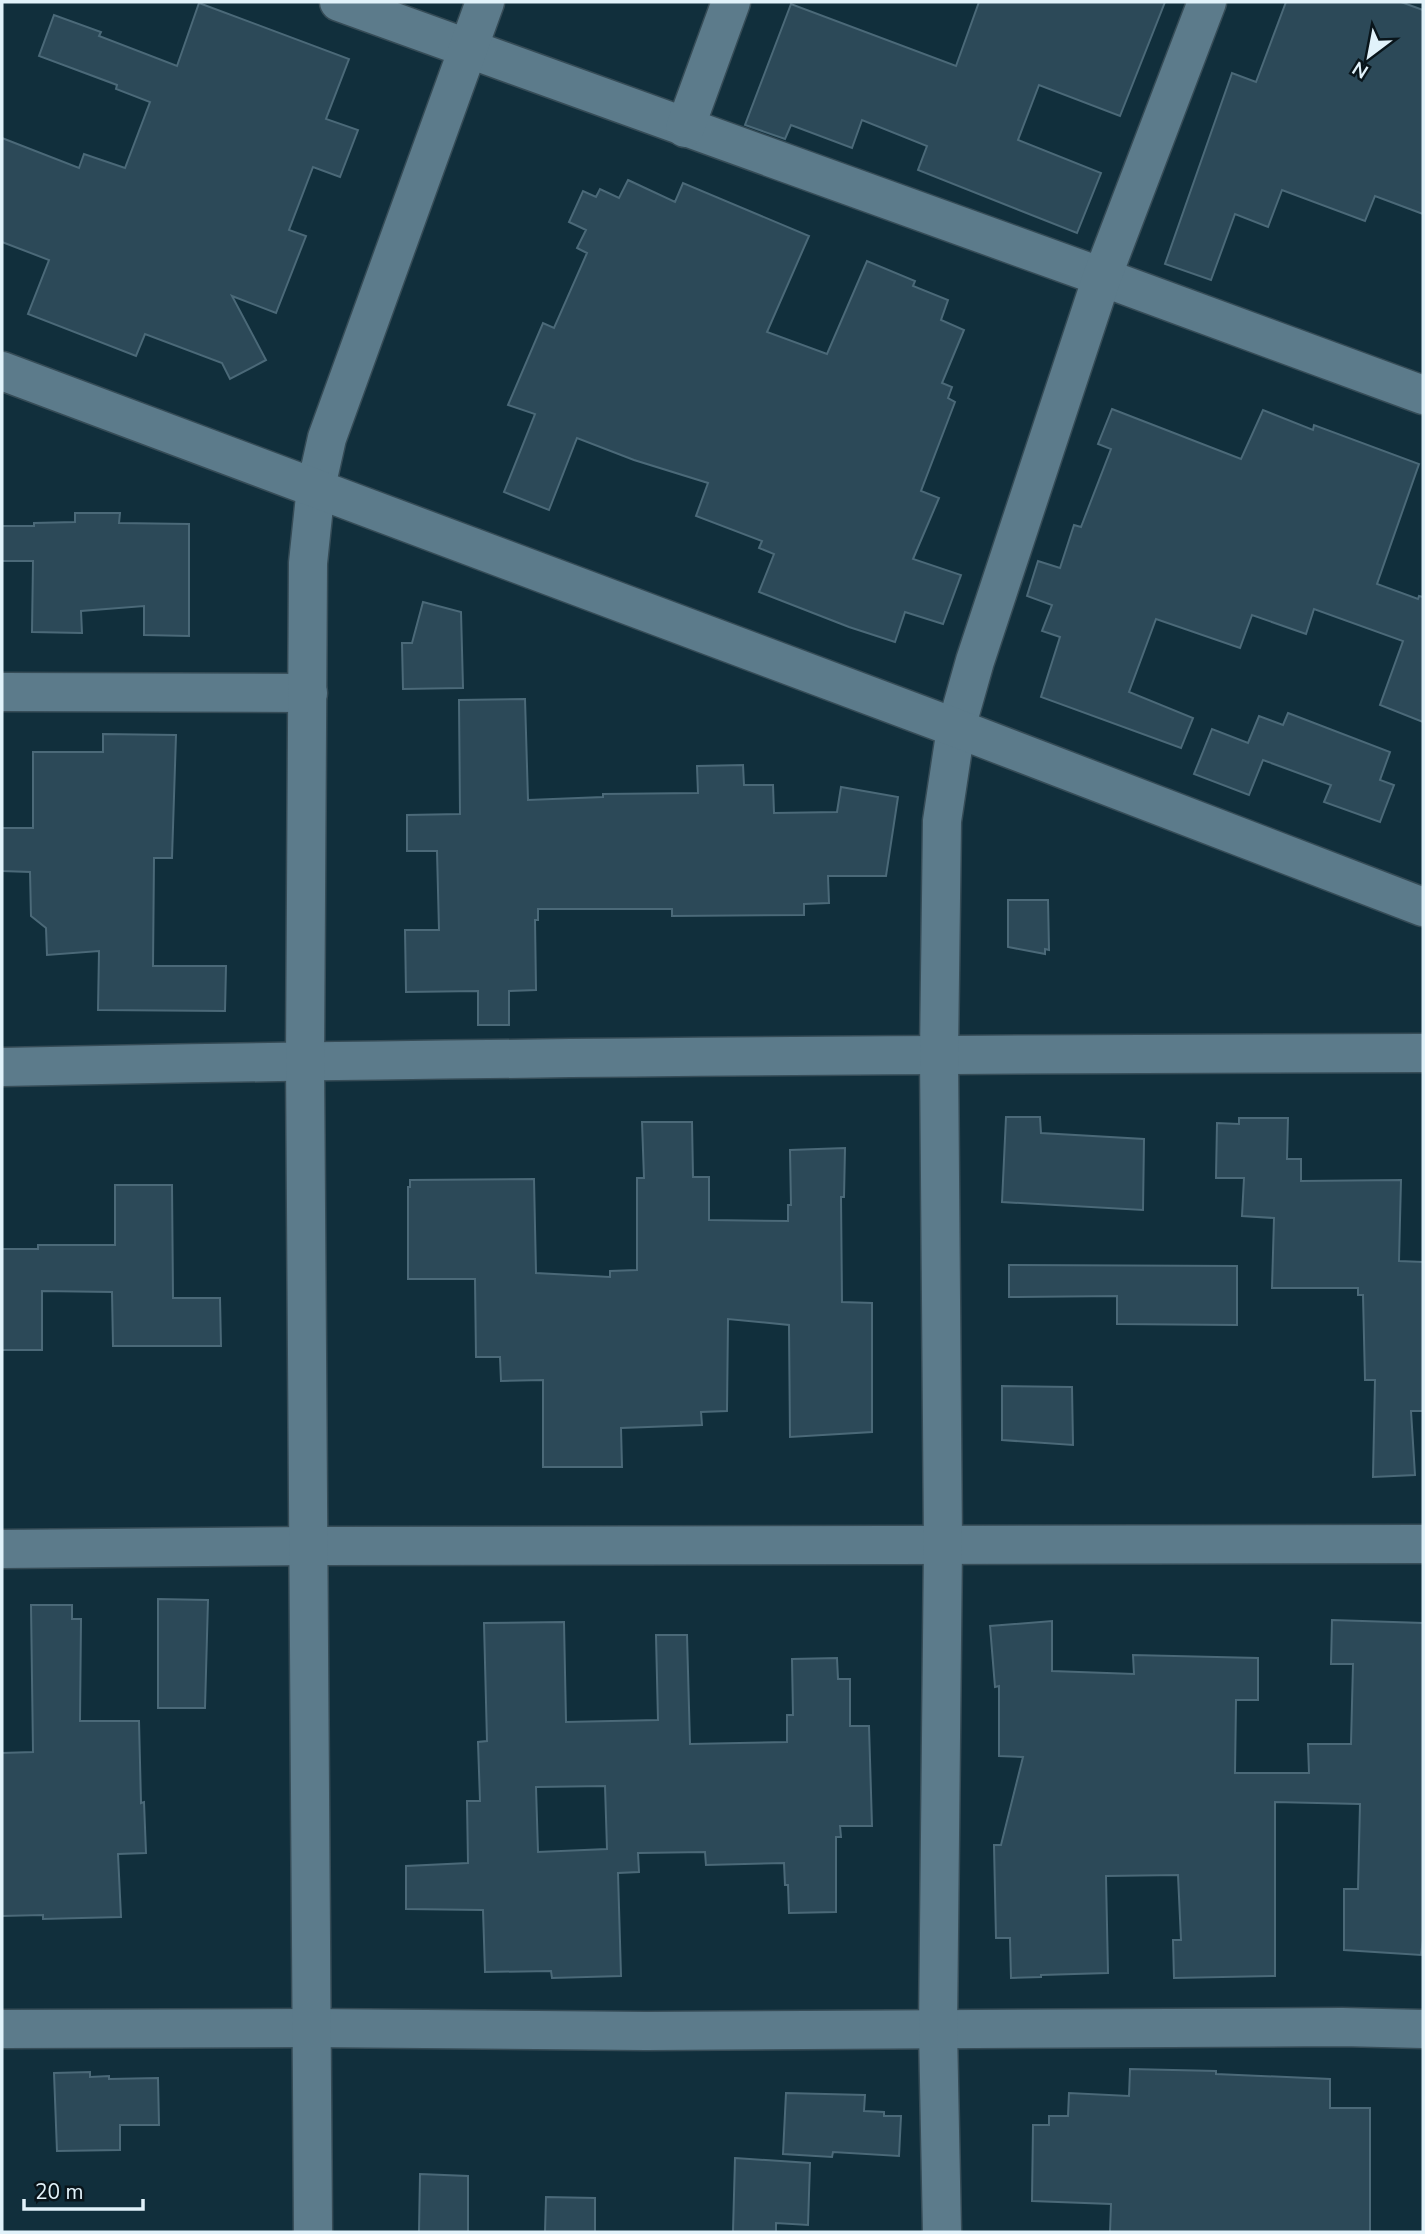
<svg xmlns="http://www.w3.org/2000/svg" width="1425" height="2234" font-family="'Nunito Sans',sans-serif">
<rect width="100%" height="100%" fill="#112f3c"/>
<g fill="#2c4958" stroke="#4b6978" stroke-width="2" fill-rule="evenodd">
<path d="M 979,2 L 1165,2 L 1120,116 L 1039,85 L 1018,140 L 1101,173 L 1077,233 L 918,170 L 927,146 L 862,120 L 852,148 L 791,125 L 785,139 L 745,125 L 791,4 L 956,66 Z"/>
<path d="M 1286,2 L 1401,2 L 1423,10 L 1423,214 L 1375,196 L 1365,221 L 1282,190 L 1268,227 L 1235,214 L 1211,280 L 1165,264 L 1232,73 L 1256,82 Z"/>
<path d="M 199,3 L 349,59 L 326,119 L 358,130 L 340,177 L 313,167 L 289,230 L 306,236 L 276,313 L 232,296 L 266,360 L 230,379 L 222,363 L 145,334 L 136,356 L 28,314 L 49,260 L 2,242 L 2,138 L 79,168 L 84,154 L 125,168 L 150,102 L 116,89 L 117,85 L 39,56 L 54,15 L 101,32 L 99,36 L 177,66 Z"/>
<path d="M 628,180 L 675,202 L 683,183 L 809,236 L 767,332 L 827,354 L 867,261 L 915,281 L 913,286 L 948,300 L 941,320 L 964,330 L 942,383 L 952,387 L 948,398 L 955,402 L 921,491 L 939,498 L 913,559 L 961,575 L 943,624 L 905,612 L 895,642 L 849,627 L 759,592 L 774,554 L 759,548 L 762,541 L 696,516 L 708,483 L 634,460 L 577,438 L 549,510 L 504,492 L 535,414 L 508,405 L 543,323 L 554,328 L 587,253 L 577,248 L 586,230 L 569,222 L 583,191 L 596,197 L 600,189 L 619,198 Z"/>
<path d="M 1112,409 L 1241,459 L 1263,410 L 1313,430 L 1314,425 L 1419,464 L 1377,584 L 1418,599 L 1419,596 L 1423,597 L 1423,722 L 1380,705 L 1403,641 L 1314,609 L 1306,634 L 1252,615 L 1240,648 L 1156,619 L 1129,692 L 1193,718 L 1181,748 L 1041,697 L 1060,637 L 1042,631 L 1052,605 L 1027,596 L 1038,561 L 1060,568 L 1074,525 L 1081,527 L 1111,449 L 1098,444 Z"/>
<path d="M 75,513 L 120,513 L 119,523 L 189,524 L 189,636 L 144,635 L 144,606 L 81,611 L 82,633 L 32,632 L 33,561 L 2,561 L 2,526 L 34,526 L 34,523 L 75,522 Z"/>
<path d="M 423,602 L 461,612 L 463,688 L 403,689 L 402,643 L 412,643 Z"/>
<path d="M 525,699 L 528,800 L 603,797 L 603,794 L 698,793 L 697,766 L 743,765 L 744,785 L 773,785 L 774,813 L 837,812 L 841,787 L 898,797 L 886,876 L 828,876 L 829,903 L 804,904 L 804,915 L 672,916 L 672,909 L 538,909 L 538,920 L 535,920 L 536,990 L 509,991 L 509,1025 L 478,1025 L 478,991 L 406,992 L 405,930 L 439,930 L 437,851 L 407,851 L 407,815 L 460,814 L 459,700 Z"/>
<path d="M 1288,713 L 1390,752 L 1380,780 L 1394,785 L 1380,822 L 1324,802 L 1331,785 L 1263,760 L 1249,795 L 1194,774 L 1212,729 L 1248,743 L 1259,716 L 1283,725 Z"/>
<path d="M 103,734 L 176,735 L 172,858 L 154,858 L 153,966 L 226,966 L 225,1011 L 98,1010 L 99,951 L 47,955 L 46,928 L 31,916 L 30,872 L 2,871 L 2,828 L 33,828 L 33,752 L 103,752 Z"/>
<path d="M 1008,900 L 1048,900 L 1049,950 L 1045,949 L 1045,954 L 1008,947 Z"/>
<path d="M 1006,1117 L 1040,1117 L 1041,1133 L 1144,1139 L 1143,1210 L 1002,1202 Z"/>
<path d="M 1239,1118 L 1288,1118 L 1287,1159 L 1301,1159 L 1301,1181 L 1401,1180 L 1399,1261 L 1423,1262 L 1423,1411 L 1411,1411 L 1415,1475 L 1373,1477 L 1375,1380 L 1365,1380 L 1363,1295 L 1358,1295 L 1358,1288 L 1272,1288 L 1274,1218 L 1242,1216 L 1244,1178 L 1216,1178 L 1217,1123 L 1239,1124 Z"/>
<path d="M 642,1122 L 692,1122 L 693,1177 L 709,1177 L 709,1220 L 788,1221 L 788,1205 L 791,1205 L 790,1150 L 845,1148 L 844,1197 L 841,1197 L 842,1302 L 872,1303 L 872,1432 L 790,1437 L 789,1325 L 728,1319 L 727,1411 L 701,1412 L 702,1425 L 621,1428 L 622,1467 L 543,1467 L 543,1380 L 501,1381 L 500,1357 L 476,1357 L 475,1279 L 408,1279 L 408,1187 L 410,1187 L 410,1180 L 534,1179 L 536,1273 L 610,1277 L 610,1271 L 637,1270 L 637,1178 L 644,1178 Z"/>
<path d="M 115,1185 L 172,1185 L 173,1298 L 220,1298 L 221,1346 L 113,1346 L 112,1292 L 42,1291 L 42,1350 L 2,1350 L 2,1249 L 38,1249 L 38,1245 L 115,1245 Z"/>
<path d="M 1009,1265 L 1237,1266 L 1237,1325 L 1117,1324 L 1117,1296 L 1009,1297 Z"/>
<path d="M 1002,1386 L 1072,1387 L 1073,1445 L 1002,1440 Z"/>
<path d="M 158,1599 L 208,1600 L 205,1708 L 158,1708 Z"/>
<path d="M 31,1605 L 72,1605 L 72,1619 L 81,1619 L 80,1721 L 139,1721 L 141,1803 L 144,1802 L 146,1853 L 118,1854 L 121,1917 L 43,1919 L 43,1915 L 2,1916 L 2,1753 L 33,1752 Z"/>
<path d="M 1332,1620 L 1423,1623 L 1423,1940 L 1421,1955 L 1344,1950 L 1344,1889 L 1358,1889 L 1360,1804 L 1275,1802 L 1275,1976 L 1174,1978 L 1173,1940 L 1181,1940 L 1178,1875 L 1106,1876 L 1108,1973 L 1041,1975 L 1041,1977 L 1011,1978 L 1010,1938 L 996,1938 L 994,1845 L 1001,1845 L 1023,1757 L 999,1756 L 999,1686 L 995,1687 L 990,1626 L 1052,1621 L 1052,1671 L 1134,1674 L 1133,1655 L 1258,1658 L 1258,1700 L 1236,1700 L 1235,1773 L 1309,1773 L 1308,1744 L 1351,1744 L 1353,1664 L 1331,1664 Z"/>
<path d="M 564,1622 L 566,1722 L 658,1720 L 656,1635 L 687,1635 L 690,1744 L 787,1742 L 787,1715 L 793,1715 L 792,1659 L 837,1658 L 838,1679 L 850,1679 L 850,1726 L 869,1726 L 872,1826 L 840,1826 L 841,1837 L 836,1837 L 836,1912 L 789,1913 L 788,1885 L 785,1885 L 784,1863 L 706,1865 L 705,1852 L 638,1853 L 639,1872 L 618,1873 L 621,1976 L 552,1978 L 551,1971 L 485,1972 L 483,1910 L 406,1909 L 406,1866 L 468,1863 L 467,1801 L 480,1801 L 478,1742 L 487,1741 L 484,1623 ZM 605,1786 L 607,1849 L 538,1852 L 536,1787 Z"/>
<path d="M 1130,2069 L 1216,2071 L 1216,2074 L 1330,2079 L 1330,2108 L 1370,2108 L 1370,2232 L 1110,2232 L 1111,2204 L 1032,2201 L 1033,2125 L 1049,2125 L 1049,2116 L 1068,2116 L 1069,2093 L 1129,2096 Z"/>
<path d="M 90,2072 L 90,2077 L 109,2076 L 109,2079 L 158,2078 L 159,2125 L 120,2125 L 120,2150 L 57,2151 L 54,2073 Z"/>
<path d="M 786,2093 L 865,2095 L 864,2111 L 884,2112 L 884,2116 L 901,2116 L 899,2156 L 833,2152 L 832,2157 L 783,2154 Z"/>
<path d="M 735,2158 L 810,2163 L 808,2225 L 776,2223 L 776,2232 L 733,2232 Z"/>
<path d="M 420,2174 L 468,2176 L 468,2232 L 419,2232 Z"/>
<path d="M 546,2197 L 595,2198 L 595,2232 L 545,2232 Z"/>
</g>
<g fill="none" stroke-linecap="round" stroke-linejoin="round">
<g stroke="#364c57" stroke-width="41">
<g id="street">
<path d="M 339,2 L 1102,277 L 1423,395"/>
<path d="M 685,128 L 731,2"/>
<path d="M 2,692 L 308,693"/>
<path d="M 2,1067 C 476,1057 949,1054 1423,1053"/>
<path d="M 2,1549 L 309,1546 L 1423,1544"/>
<path d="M 2,2029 L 311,2028 L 646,2031 L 1342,2027 L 1423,2029"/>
<path d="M 313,2232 L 305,1061 L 308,563 L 316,487 L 327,438 L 485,2"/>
<path d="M 942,2232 L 938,2030 L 943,1544 L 939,1054 L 942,821 L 956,728 L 975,661 L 1102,277 L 1207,2"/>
</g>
</g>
<g stroke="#364c57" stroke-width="41">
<path id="secondary" d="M 2,371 L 956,728 L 1423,907"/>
</g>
<use href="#street" stroke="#5c7b8b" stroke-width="38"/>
<use href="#secondary" stroke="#5c7b8b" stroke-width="38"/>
</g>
<rect width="1425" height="2234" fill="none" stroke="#e1f2fa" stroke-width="7"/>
<g transform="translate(1369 56) rotate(212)" stroke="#09151b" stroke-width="5" paint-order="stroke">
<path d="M0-5L12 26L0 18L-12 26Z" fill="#e1f2fa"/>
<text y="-10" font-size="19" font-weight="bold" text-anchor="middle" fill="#e1f2fa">N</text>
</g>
<path d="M24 2199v10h119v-10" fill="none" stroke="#e1f2fa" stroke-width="3.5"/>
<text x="35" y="2199" font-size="21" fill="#e1f2fa" stroke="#09151b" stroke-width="5" paint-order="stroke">20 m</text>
</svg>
